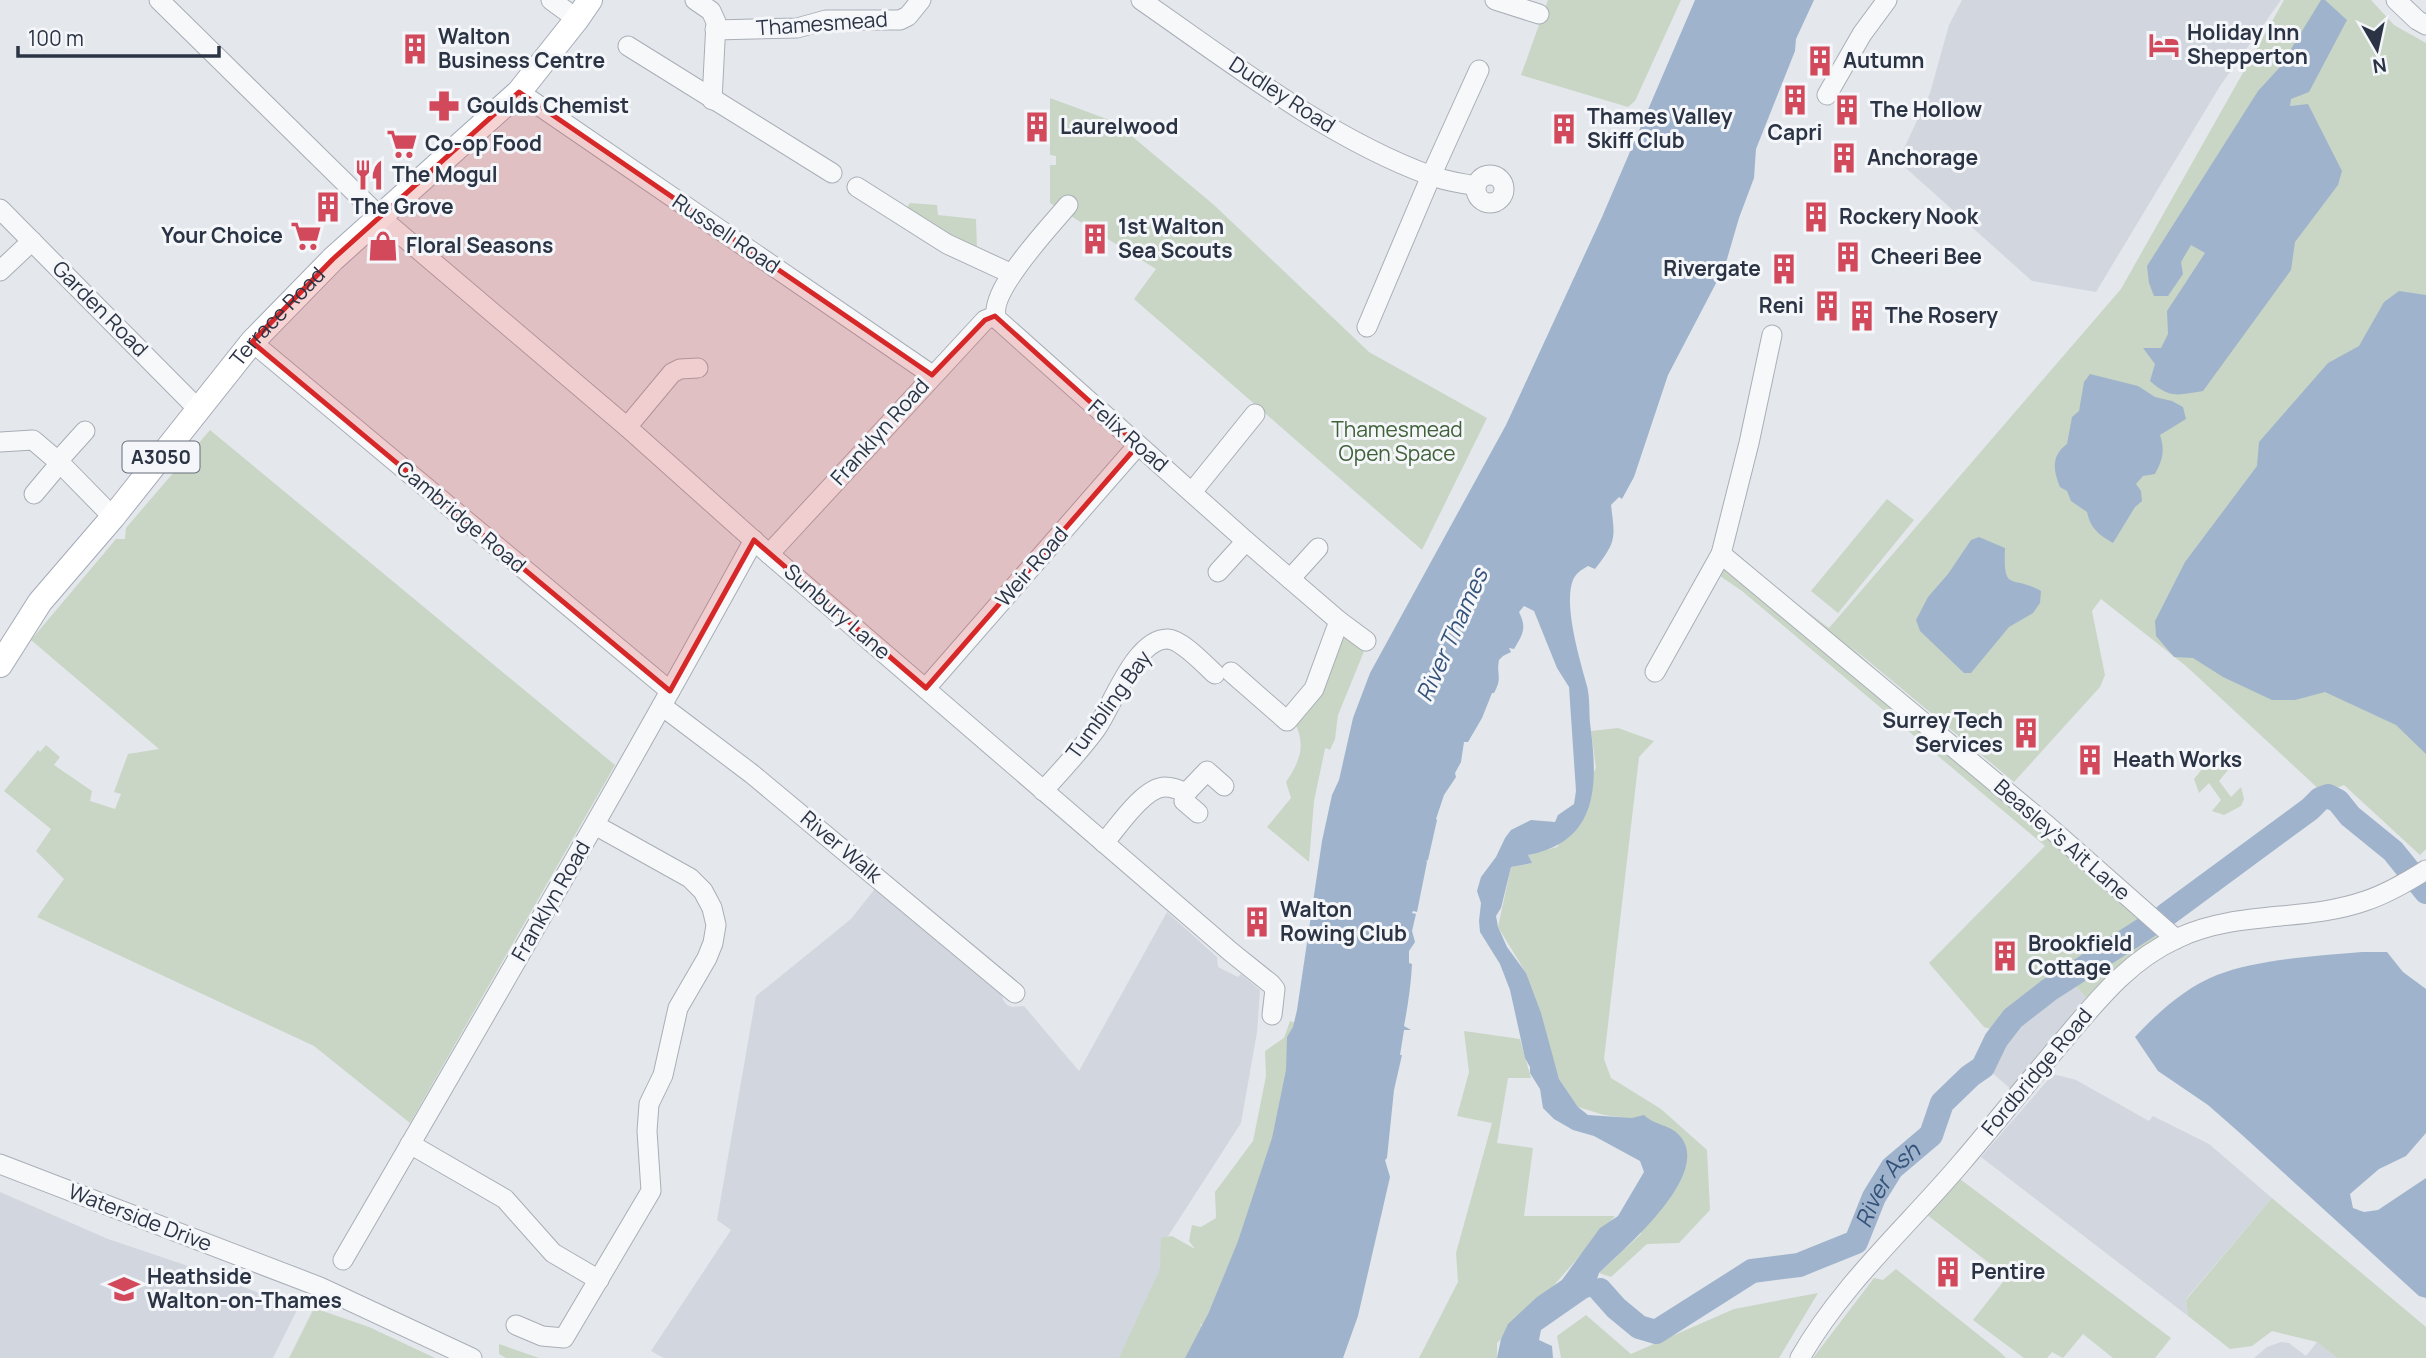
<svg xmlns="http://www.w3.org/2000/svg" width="2426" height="1358" font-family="Manrope,sans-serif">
<rect width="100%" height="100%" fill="#e4e7ec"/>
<g fill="#d2d6de">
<path d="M 1962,0 L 2281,0 L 2220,86 L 2096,292 L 2032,281 L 1898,161 L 1930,93 L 1949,25 Z"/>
<path d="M 877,886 L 1002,989 L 1003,1000 L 1007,1005 L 1012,1007 L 1024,1006 L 1079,1071 L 1167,912 L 1217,957 L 1218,967 L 1238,977 L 1241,974 L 1260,990 L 1257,1032 L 1241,1123 L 1165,1241 L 1165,1270 L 1125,1358 L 664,1358 L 651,1351 L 731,1230 L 717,1220 L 756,996 L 851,919 Z"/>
<path d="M 2073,983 L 2090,1002 L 2014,1092 L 1990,1071 L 2019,1020 Z"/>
<path d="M 2053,1074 L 2076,1080 L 2149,1121 L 2153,1116 L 2209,1144 L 2272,1198 L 2186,1299 L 2188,1316 L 1981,1157 Z"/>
<path d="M 0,1192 L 108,1239 L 200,1270 L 298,1308 L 273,1358 L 0,1358 Z"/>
<path d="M 2281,1342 L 2289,1343 L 2306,1356 L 2317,1342 L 2337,1358 L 2254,1358 L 2267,1347 Z"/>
</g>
<g fill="#c9d6c5">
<path d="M 1548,0 L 1681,0 L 1635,101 L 1628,107 L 1521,75 Z"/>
<path d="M 2284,0 L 2371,0 L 2394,25 L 2426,43 L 2426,849 L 2420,855 L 2344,785 L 2323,793 L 2186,666 L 2101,599 L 2092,611 L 2105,675 L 2100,687 L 2014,782 L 1849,645 L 2048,826 L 2169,933 L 2090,1002 L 2073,983 L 2019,1020 L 2011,1035 L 1984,1027 L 1929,963 L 2045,846 L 1742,591 L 1720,576 L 1734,551 L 1781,592 L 1829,628 L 2121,289 Z"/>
<path d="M 1050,98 L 1115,122 L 1214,205 L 1369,352 L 1487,418 L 1422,550 L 1134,299 L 1156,269 L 1050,203 L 1050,165 L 1056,165 L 1056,156 L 1050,155 Z"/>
<path d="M 910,203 L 937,205 L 938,215 L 976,219 L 977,250 L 946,235 L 906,209 Z"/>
<path d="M 210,430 L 615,765 L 410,1123 L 314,1046 L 37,917 L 64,879 L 36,851 L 51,829 L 4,791 L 38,750 L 40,752 L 46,745 L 60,757 L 54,765 L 92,791 L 90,801 L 115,809 L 121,794 L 114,792 L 128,754 L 159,749 L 31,640 L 116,539 L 125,539 L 126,528 Z"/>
<path d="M 1887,499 L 1914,520 L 1838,613 L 1811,591 Z"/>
<path d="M 1345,635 L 1365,649 L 1338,715 L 1335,739 L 1330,750 L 1326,748 L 1325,749 L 1314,801 L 1309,862 L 1267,827 L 1291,798 L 1286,782 C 1300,761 1306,746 1295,723 L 1320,692 Z"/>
<path d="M 1618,728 L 1654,741 L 1639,757 L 1604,1059 L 1611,1078 L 1661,1109 L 1707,1150 L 1710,1210 L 1679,1243 L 1647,1244 L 1611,1277 L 1599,1273 L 1641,1234 L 1650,1121 L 1604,1115 L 1578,1107 L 1559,1079 L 1526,973 L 1498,927 L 1511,867 L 1531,863 L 1528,855 L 1557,847 L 1596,768 L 1591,731 Z"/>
<path d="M 2218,762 L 2228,770 L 2219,781 L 2231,797 L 2241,787 L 2244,799 L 2241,806 L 2224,815 L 2212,811 L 2221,800 L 2209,783 L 2199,793 L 2194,779 L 2203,768 Z"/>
<path d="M 1290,1021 L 1301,1025 L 1278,1146 L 1208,1314 L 1203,1325 L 1200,1324 L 1205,1332 L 1196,1358 L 1119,1358 L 1160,1269 L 1161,1238 L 1172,1236 L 1195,1249 L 1189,1241 L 1192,1225 L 1201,1227 L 1216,1218 L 1215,1192 L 1253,1141 L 1266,1076 L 1265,1051 L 1284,1038 Z"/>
<path d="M 1464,1031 L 1520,1039 L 1531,1078 L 1508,1078 L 1497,1143 L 1533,1148 L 1524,1216 L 1615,1216 L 1555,1284 L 1497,1343 L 1497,1358 L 1419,1358 L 1458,1282 L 1456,1253 L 1492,1123 L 1457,1116 L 1469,1072 Z"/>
<path d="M 1960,1179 L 2171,1338 L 2155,1358 L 2113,1358 L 2083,1334 L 2063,1358 L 2052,1352 L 2047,1358 L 2024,1358 L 1973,1320 L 2007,1277 L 1926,1214 Z"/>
<path d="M 2272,1198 L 2426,1327 L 2426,1358 L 2337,1358 L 2317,1342 L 2272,1331 L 2252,1346 L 2230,1349 L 2188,1316 L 2186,1300 Z"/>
<path d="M 1896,1269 L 2000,1352 L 2006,1358 L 1813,1358 L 1874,1278 L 1883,1280 Z"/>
<path d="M 1818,1293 L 1779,1358 L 1561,1358 L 1557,1336 L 1586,1315 L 1631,1354 L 1734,1309 Z"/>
<path d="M 314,1308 L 369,1327 L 435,1358 L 289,1358 Z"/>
<path d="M 499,1344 L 539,1358 L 506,1358 L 499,1354 Z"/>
</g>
<g fill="#9fb4cc">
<path d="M 1695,0 L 1814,0 L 1796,39 L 1795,51 L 1756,149 L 1754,178 L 1739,218 L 1725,266 L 1668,375 L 1634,477 L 1622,499 L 1619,497 L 1611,505 C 1615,538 1617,541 1595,569 L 1588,566 C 1581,570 1576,573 1573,580 C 1563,605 1580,660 1587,686 C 1590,698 1589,711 1590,723 C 1598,783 1600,841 1528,855 L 1532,863 L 1511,867 L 1501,908 L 1496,916 L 1498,927 L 1507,947 L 1526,973 L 1541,1013 L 1559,1079 L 1578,1107 L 1588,1115 L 1632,1118 L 1644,1115 C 1655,1126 1670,1124 1680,1136 C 1713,1174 1624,1249 1599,1273 L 1596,1282 L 1605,1284 L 1610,1297 L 1623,1310 L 1620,1314 L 1604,1298 L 1595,1295 L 1587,1298 L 1541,1330 L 1539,1340 L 1552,1346 L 1553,1358 L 1497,1358 L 1501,1339 L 1508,1324 L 1537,1297 L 1562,1280 L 1600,1228 L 1618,1216 L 1644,1172 L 1640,1161 L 1594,1136 L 1573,1130 L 1554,1119 L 1543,1108 L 1540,1089 L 1530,1073 L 1530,1067 L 1525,1058 L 1510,990 L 1500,964 L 1480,932 L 1479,921 L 1481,903 L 1477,891 L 1481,877 L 1496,857 L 1505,838 L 1511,830 L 1531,820 L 1555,822 L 1558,815 L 1574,804 L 1576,791 L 1569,687 L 1557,668 L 1534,611 L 1524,606 L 1519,612 C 1527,628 1523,634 1514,649 L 1509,648 L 1511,652 L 1503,656 L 1499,660 C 1496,675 1503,677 1494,693 L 1492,693 L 1482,718 L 1468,742 L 1464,742 L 1461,762 L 1455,773 L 1456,777 L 1444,795 L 1436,819 L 1437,820 L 1428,860 L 1426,861 L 1427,862 L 1417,912 L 1413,911 L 1412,913 L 1416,914 L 1412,931 L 1415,942 L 1409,951 L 1409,963 L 1412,964 C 1411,985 1408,1005 1404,1026 L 1411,1030 L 1404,1030 L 1400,1055 L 1402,1055 L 1394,1090 L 1387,1158 L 1385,1160 L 1390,1177 L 1358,1316 L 1343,1358 L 1185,1358 L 1208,1314 L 1238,1241 L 1272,1138 L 1286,1070 L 1287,1037 L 1293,1027 L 1297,1010 L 1322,841 L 1332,795 L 1339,780 L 1353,718 L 1370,673 L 1506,425 L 1602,217 Z"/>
<path d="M 2321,0 L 2325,0 L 2347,20 L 2309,92 L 2291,99 L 2290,106 L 2308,104 L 2342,171 L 2338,185 L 2295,242 L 2291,270 L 2203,391 C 2178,395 2170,399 2150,381 L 2155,364 L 2143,348 L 2161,348 L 2168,334 L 2167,311 L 2205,253 L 2191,245 L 2181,262 L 2183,274 L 2168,296 L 2154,296 L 2149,283 L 2147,266 L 2258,91 L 2280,67 Z"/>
<path d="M 2399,291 L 2426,295 L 2426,754 L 2396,725 L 2325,692 L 2295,700 L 2272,700 L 2223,677 L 2193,658 L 2174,657 L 2156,636 L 2155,621 L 2185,562 L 2257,466 L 2259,442 L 2328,363 L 2359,346 L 2384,302 Z"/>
<path d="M 2090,374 L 2138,386 L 2155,397 L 2172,401 L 2183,407 L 2186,419 L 2160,435 C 2165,450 2163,459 2155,474 L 2143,476 L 2136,484 L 2141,491 L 2142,501 L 2135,507 L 2113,543 C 2099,535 2090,528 2087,512 L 2071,501 L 2067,491 L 2060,487 C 2053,470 2051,456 2067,444 L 2072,417 L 2079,411 L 2084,382 Z"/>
<path d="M 1979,537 L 2005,548 C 2003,594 2012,574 2041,591 L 2040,603 L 2033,613 L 2009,627 L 1971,673 L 1964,673 L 1920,631 L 1916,620 L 1928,597 L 1948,574 L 1971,540 Z"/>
<path d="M 2362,952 L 2387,952 L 2403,972 L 2426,989 L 2426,1133 L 2406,1156 L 2379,1169 L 2350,1194 L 2353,1208 L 2364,1212 L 2378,1210 L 2426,1178 L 2426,1298 L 2419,1296 L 2241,1134 L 2208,1105 L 2158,1071 L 2135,1037 C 2157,1013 2186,987 2217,975 C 2258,959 2317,956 2362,952 Z"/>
</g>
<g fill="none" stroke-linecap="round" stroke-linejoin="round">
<g stroke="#9fb4cc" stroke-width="24">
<path d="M 2166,915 L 2310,809 L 2320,799 L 2328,796 L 2338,801 L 2350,816 L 2393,851 L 2426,892"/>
<path id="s1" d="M 1600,1290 L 1616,1308 L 1639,1327 L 1656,1332 L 1752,1271 L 1799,1265 L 1856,1242 L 1874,1197 L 1892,1168 L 1931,1135 L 1942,1103 L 1970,1076 L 1983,1067 L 1996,1040 L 2013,1018 L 2049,990 L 2147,927"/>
</g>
<g stroke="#a9aeb7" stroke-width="21">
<g id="minor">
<path d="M 159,0 L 380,217 L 627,427 L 769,554 L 1231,952 L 1271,984 L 1275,989 L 1272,1015"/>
<path d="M 551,0 L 577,19"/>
<path d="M 695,0 L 711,11 L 716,22 L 712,100"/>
<path d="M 1141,0 C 1229,61 1328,138 1429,175 C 1444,181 1461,183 1476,186"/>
<path d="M 1495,0 L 1539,14"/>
<path d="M 2396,0 L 2417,20 L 2426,25"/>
<path d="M 715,30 L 797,28 L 826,20 L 900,20 L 908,16 L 921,0"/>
<path d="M 628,46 L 832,173"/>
<path d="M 519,92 L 932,375"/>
<path d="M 1827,95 L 1862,34 L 1887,0"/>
<circle cx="1490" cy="189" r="14"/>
<path d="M 857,187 L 947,244 L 1012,274"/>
<path d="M 1068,205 C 1050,227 986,293 997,319 L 1246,541 L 1339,621 L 1366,641"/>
<path d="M 0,209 L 199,410"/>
<path d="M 0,271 L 32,241"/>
<path d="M 1367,327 L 1431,176 L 1479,70"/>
<path d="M 252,342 L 670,691"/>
<path d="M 627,427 L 672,373 L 680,369 L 698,368"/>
<path d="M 0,442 L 33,440 L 60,463 L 113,517"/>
<path d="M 58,461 L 85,431"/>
<path d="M 1192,492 L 1255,414"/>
<path d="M 34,494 L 60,463"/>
<path d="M 769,554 L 985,320 L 995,316"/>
<path d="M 1721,554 L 2048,826 L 2176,939"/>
<path d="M 1218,572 L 1246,541"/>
<path d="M 1290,579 L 1318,548"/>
<path d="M 1231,672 L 1287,721 L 1314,689 L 1339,621"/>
<path d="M 1655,672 L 1721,554 L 1749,443 L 1772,335"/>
<path d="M 926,688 L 1138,445"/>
<path d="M 662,706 L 752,774 L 1015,993"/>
<path d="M 1043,791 C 1061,771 1080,751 1096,729 C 1112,707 1135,638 1168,639 C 1182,640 1204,664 1215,674"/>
<path d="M 1186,793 L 1207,771 L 1224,786"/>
<path d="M 1104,843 C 1117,828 1144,787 1165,787 C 1172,787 1180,790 1186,793 L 1184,801 L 1198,813"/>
<path d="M 410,1144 L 505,1199 L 553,1253 L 599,1280"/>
<path d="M 0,1164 L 320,1287 L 472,1358"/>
<path d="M 343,1260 C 482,1021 621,782 754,540"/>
<path d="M 516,1325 L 542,1336 L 564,1338 L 651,1191 L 647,1131 L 649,1104 L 663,1075 L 678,1008 L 707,958 L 713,943 L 716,925 L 712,908 L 703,891 L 690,878 L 595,825"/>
<path d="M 1800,1358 C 1842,1284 1908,1226 1962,1162 C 1998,1120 2032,1077 2068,1035 C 2100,997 2131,959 2178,938 C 2238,910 2305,922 2365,901 C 2387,894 2407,882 2426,870"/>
</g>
</g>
<g stroke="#a3abb8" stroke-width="26">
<g id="major">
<path id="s2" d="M 0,665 L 40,602 L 113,517 L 252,342 L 333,259 L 519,92 L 577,19 L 590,0"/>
</g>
</g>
<use href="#minor" stroke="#f7f8fa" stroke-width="19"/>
<use href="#major" stroke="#fff" stroke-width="24"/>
</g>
<path fill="#d62828" fill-opacity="0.2" stroke="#d62828" stroke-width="5" stroke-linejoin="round" d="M 519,92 L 932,375 L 985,320 L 995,316 L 1138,445 L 926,688 L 754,540 L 670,691 L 252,342 L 333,259 Z"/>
<defs>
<g id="hotel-bare" transform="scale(2.415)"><path d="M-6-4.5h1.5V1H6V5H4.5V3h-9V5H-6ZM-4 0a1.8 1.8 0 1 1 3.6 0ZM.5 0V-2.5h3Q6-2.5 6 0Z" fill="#d1495b" stroke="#f4f6f9" stroke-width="2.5" paint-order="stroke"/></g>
<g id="building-bare" transform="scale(2.415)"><path d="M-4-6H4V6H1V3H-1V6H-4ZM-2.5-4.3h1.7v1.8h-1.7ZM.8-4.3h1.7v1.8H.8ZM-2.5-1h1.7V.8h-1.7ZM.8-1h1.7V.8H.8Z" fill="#d1495b" stroke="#f4f6f9" stroke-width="2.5" paint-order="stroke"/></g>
<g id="pharmacy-bare" transform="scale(2.415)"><path d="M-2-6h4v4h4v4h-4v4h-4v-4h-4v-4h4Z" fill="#d1495b" stroke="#f4f6f9" stroke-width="2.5" paint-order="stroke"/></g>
<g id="supermarket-bare" transform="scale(2.415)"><path d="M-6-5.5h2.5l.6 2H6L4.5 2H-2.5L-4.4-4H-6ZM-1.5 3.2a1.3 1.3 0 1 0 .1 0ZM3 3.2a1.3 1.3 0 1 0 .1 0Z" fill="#d1495b" stroke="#f4f6f9" stroke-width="2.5" paint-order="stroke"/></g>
<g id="restaurant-bare" transform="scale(2.415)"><path d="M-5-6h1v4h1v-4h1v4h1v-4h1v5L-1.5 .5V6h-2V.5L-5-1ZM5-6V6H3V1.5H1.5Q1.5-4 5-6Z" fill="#d1495b" stroke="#f4f6f9" stroke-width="2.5" paint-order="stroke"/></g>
<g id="shop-bare" transform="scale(2.415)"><path d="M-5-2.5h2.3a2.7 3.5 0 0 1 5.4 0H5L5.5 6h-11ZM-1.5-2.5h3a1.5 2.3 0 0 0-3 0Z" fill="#d1495b" stroke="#f4f6f9" stroke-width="2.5" paint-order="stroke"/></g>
<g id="school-bare" transform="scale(2.415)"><path d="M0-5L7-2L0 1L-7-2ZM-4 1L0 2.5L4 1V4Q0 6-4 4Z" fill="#d1495b" stroke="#f4f6f9" stroke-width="2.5" paint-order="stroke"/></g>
</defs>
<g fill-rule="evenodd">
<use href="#hotel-bare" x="2164" y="45"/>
<use href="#building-bare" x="415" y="49"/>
<use href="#building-bare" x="1820" y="61"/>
<use href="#building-bare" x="1795" y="100"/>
<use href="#pharmacy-bare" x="444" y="106"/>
<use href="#building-bare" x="1847" y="110"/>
<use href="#building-bare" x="1037" y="127"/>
<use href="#building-bare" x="1564" y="129"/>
<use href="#supermarket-bare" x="402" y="144"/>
<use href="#building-bare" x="1844" y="158"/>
<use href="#restaurant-bare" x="369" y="175"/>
<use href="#building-bare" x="328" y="207"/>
<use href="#building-bare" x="1816" y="217"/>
<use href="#supermarket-bare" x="306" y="236"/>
<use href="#building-bare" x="1095" y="239"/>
<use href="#shop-bare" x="383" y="246"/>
<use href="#building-bare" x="1848" y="257"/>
<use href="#building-bare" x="1784" y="269"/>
<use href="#building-bare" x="1827" y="306"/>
<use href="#building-bare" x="1862" y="316"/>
<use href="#building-bare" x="2026" y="733"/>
<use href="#building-bare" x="2090" y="760"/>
<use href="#building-bare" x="1257" y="922"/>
<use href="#building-bare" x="2005" y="956"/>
<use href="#building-bare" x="1948" y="1272"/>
<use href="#school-bare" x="124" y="1289"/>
</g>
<g text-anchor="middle" stroke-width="6" stroke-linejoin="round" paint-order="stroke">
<rect fill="#f4f6f9" stroke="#676e7b" stroke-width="2" x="122.5" y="441.5" width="77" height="31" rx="5"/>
<g font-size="19" font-weight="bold" fill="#2b3445">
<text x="161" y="464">A3050</text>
</g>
<g font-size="21" fill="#2b3445" stroke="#f4f6f9">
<text transform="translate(822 24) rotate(-4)" y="7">Thamesmead</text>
<text transform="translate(1282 95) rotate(33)" y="7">Dudley Road</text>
<text transform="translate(726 234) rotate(34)" y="7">Russell Road</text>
<text transform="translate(100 309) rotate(45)" y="7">Garden Road</text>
<text dy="7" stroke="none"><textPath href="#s2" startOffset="446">Terrace Road</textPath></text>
<text transform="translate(880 432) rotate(-48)" y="7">Franklyn Road</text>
<text transform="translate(1128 436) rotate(41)" y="7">Felix Road</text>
<text transform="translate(461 517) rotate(40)" y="7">Cambridge Road</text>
<text transform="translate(1032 567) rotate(-49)" y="7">Weir Road</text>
<text transform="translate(837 612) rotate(41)" y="7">Sunbury Lane</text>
<text transform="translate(1109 705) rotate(-54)" y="7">Tumbling Bay</text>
<text transform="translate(2062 840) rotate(41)" y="7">Beasley's Ait Lane</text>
<text transform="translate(841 847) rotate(40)" y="7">River Walk</text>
<text transform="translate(551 901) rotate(-60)" y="7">Franklyn Road</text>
<text transform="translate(2037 1072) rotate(-50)" y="7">Fordbridge Road</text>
<text transform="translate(140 1218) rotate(21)" y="7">Waterside Drive</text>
</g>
<g font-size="21" font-weight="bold" fill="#2b3445" stroke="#f4f6f9" text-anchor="start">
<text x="2187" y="40">Holiday Inn<tspan x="2187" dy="24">Shepperton</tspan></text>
<text x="438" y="44">Walton<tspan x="438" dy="24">Business Centre</tspan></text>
<text x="1843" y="68">Autumn</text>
<text x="467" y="113">Goulds Chemist</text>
<text x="1870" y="117">The Hollow</text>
<text x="1587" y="124">Thames Valley<tspan x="1587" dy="24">Skiff Club</tspan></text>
<text x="1060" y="134">Laurelwood</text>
<text x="1795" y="140" text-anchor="middle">Capri</text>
<text x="425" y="151">Co-op Food</text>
<text x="1867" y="165">Anchorage</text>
<text x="392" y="182">The Mogul</text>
<text x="351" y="214">The Grove</text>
<text x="1839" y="224">Rockery Nook</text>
<text x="1118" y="234">1st Walton<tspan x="1118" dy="24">Sea Scouts</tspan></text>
<text x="283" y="243" text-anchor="end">Your Choice</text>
<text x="406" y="253">Floral Seasons</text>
<text x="1871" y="264">Cheeri Bee</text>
<text x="1761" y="276" text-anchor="end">Rivergate</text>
<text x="1804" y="313" text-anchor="end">Reni</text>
<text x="1885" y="323">The Rosery</text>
<text x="2003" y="728" text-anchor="end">Surrey Tech<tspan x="2003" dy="24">Services</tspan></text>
<text x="2113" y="767">Heath Works</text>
<text x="1280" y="917">Walton<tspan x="1280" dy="24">Rowing Club</tspan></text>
<text x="2028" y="951">Brookfield<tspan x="2028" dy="24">Cottage</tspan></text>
<text x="1971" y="1279">Pentire</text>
<text x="147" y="1284">Heathside<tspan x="147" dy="24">Walton-on-Thames</tspan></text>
</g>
<g font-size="21" fill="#3f6138" stroke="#f4f6f9">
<text x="1397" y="437">Thamesmead<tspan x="1397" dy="24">Open Space</tspan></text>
</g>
<g font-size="23" font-style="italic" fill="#34527a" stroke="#f4f6f9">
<text transform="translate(1452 635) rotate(-66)" y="8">River Thames</text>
<text dy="8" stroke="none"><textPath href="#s1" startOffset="360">River Ash</textPath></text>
</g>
</g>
<g transform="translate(2377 49) rotate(171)" stroke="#f4f6f9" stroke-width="5" paint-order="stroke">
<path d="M0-5L12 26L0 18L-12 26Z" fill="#2b3445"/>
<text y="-10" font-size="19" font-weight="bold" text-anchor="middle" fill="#2b3445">N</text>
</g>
<path d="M18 46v10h201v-10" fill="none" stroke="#2b3445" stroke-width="3.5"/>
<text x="28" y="46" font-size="21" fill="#2b3445" stroke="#f4f6f9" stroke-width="5" paint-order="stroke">100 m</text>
</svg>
